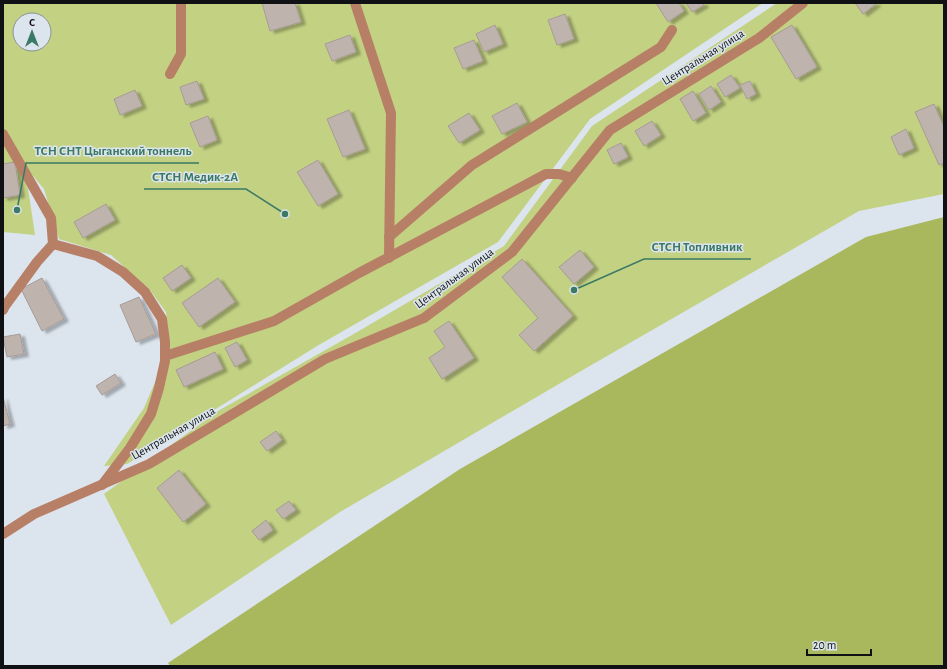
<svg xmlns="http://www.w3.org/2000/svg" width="947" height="669" font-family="'Alegreya Sans',sans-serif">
<defs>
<filter id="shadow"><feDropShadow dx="4.5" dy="2.5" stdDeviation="1" flood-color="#0004"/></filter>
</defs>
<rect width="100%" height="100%" fill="#dce4ed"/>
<g fill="#c3d183" fill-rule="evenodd">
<path d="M 3,3 L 763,3 L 590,119 L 498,242 L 317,346 L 127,464 L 104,466 L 144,408 L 170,347 L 166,312 L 150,290 L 111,255 L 59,239 L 44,189 L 3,140 ZM 20,20 L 44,20 L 44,44 L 20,44 Z"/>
<path d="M 777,3 L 944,3 L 944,194 L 859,211 L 581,371 L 340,512 L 171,625 L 104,494 L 218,411 L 352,335 L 504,246 L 592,126 Z"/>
<path d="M 3,142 L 28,188 L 35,235 L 3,232 Z"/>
</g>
<path fill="#a9b75d" d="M 944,217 L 944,666 L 170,666 L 168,663 L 460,469 L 866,237 Z"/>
<g fill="#bfb3ae" stroke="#a69b96" filter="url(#shadow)">
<path d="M 262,3 L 295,3 L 301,22 L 270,31 Z"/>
<path d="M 656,3 L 679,3 L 684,11 L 668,22 Z"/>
<path d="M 686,3 L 703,3 L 704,5 L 692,12 Z"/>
<path d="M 855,3 L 876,3 L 876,4 L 863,14 Z"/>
<path d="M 565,14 L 574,39 L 557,45 L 548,20 Z"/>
<path d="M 495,25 L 503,44 L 484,52 L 476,34 Z"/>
<path d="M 792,25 L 817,67 L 796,79 L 771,37 Z"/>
<path d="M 350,35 L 356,52 L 332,61 L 325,44 Z"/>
<path d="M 474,40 L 483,61 L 463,69 L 454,48 Z"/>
<path d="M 731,75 L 740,88 L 725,97 L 717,84 Z"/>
<path d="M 197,81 L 204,99 L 186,105 L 180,87 Z"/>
<path d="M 750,81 L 756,94 L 747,99 L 740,85 Z"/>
<path d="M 711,86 L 721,102 L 709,110 L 699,94 Z"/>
<path d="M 135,90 L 142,106 L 120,115 L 114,99 Z"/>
<path d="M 693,91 L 706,113 L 693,121 L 680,99 Z"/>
<path d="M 517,103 L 527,122 L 502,134 L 492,116 Z"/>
<path d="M 934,104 L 944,127 L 944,163 L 939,165 L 915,112 Z"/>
<path d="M 349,110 L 365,149 L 343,157 L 327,119 Z"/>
<path d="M 469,113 L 480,130 L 459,143 L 448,126 Z"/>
<path d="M 208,116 L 217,140 L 200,147 L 190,123 Z"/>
<path d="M 652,121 L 661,135 L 644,146 L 635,131 Z"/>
<path d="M 906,129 L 914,148 L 899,155 L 891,137 Z"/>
<path d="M 621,143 L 628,157 L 614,164 L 607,150 Z"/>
<path d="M 318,160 L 338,194 L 318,206 L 297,172 Z"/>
<path d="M 15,162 L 20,195 L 3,198 L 3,164 Z"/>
<path d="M 106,204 L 115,220 L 83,238 L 74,222 Z"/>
<path d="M 580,250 L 594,267 L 574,284 L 559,267 Z"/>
<path d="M 522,259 L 573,316 L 534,351 L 519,335 L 538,318 L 502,277 Z"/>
<path d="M 182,265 L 191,278 L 172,291 L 163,278 Z"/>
<path d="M 42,278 L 64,319 L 42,331 L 21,289 Z"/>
<path d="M 218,278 L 235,302 L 199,327 L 182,303 Z"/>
<path d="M 139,297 L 156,334 L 136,342 L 120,305 Z"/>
<path d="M 449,321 L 474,358 L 442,379 L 429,358 L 445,347 L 434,331 Z"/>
<path d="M 20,334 L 24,354 L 7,357 L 3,337 Z"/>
<path d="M 237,342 L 247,360 L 235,367 L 225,348 Z"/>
<path d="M 215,352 L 223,369 L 184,387 L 176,370 Z"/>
<path d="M 115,374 L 121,383 L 102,395 L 96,386 Z"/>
<path d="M 3,397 L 10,424 L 3,426 Z"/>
<path d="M 276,431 L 282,440 L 267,451 L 260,442 Z"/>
<path d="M 179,470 L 206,504 L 183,522 L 157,488 Z"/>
<path d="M 289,501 L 296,510 L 283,519 L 276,510 Z"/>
<path d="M 266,520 L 273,530 L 259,540 L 252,531 Z"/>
</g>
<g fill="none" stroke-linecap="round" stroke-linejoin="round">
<g stroke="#b77f66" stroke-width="10">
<path d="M 355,3 L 391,113 L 389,258"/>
<path d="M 170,74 L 181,54 L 181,3"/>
<path d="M 3,134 L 51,218 L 53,244 L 37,262 L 5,306 L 3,310"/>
<path d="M 389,237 L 472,165 L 661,47 L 672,30"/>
<path d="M 53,244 L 97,256 L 123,272 L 145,292 L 162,319 L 165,342 L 165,361 L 159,388 L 151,414 L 130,448 L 102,485"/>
<path d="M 165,356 L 274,321 L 359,273 L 546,174 L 559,174 L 572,178"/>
</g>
<path stroke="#b77f66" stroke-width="10" d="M 3,534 L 34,514 L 149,464 L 325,359 L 424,318 L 512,252 L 610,130 L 759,38 L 803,3"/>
</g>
<g text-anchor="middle" stroke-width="3" stroke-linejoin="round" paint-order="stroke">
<g font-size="12" fill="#0f1114" stroke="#dce4ed">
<text transform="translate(703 57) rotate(-32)" y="4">Центральная улица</text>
<text transform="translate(454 278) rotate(-36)" y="4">Центральная улица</text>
<text transform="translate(173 433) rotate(-30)" y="4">Центральная улица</text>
</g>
</g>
<path fill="none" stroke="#3a7966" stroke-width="1.5" d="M17 210L26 163H199M285 214L246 189H144M574 290L644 259H751"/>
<g fill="#3a7966" stroke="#dce4ed" stroke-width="1.5">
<circle cx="17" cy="210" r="4"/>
<circle cx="285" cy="214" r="4"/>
<circle cx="574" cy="290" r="4"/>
</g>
<g font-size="13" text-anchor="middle" font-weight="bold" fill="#3a7966" stroke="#dce4ed" stroke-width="3" stroke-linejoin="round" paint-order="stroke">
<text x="113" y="155">ТСН СНТ Цыганский тоннель</text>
<text x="195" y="181">СТСН Медик-2А</text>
<text x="697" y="251">СТСН Топливник</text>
</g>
<rect width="947" height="669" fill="none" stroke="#0f1114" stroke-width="8"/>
<g transform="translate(32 32)"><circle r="19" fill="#dce4ed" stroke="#8a9096"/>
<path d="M0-3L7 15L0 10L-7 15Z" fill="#3a7966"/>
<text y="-6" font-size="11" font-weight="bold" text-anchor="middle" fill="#0f1114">С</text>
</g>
<path d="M807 649v6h64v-6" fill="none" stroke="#0f1114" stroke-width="2"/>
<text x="813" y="649" font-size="12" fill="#0f1114" stroke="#dce4ed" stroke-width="3" paint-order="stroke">20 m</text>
</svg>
